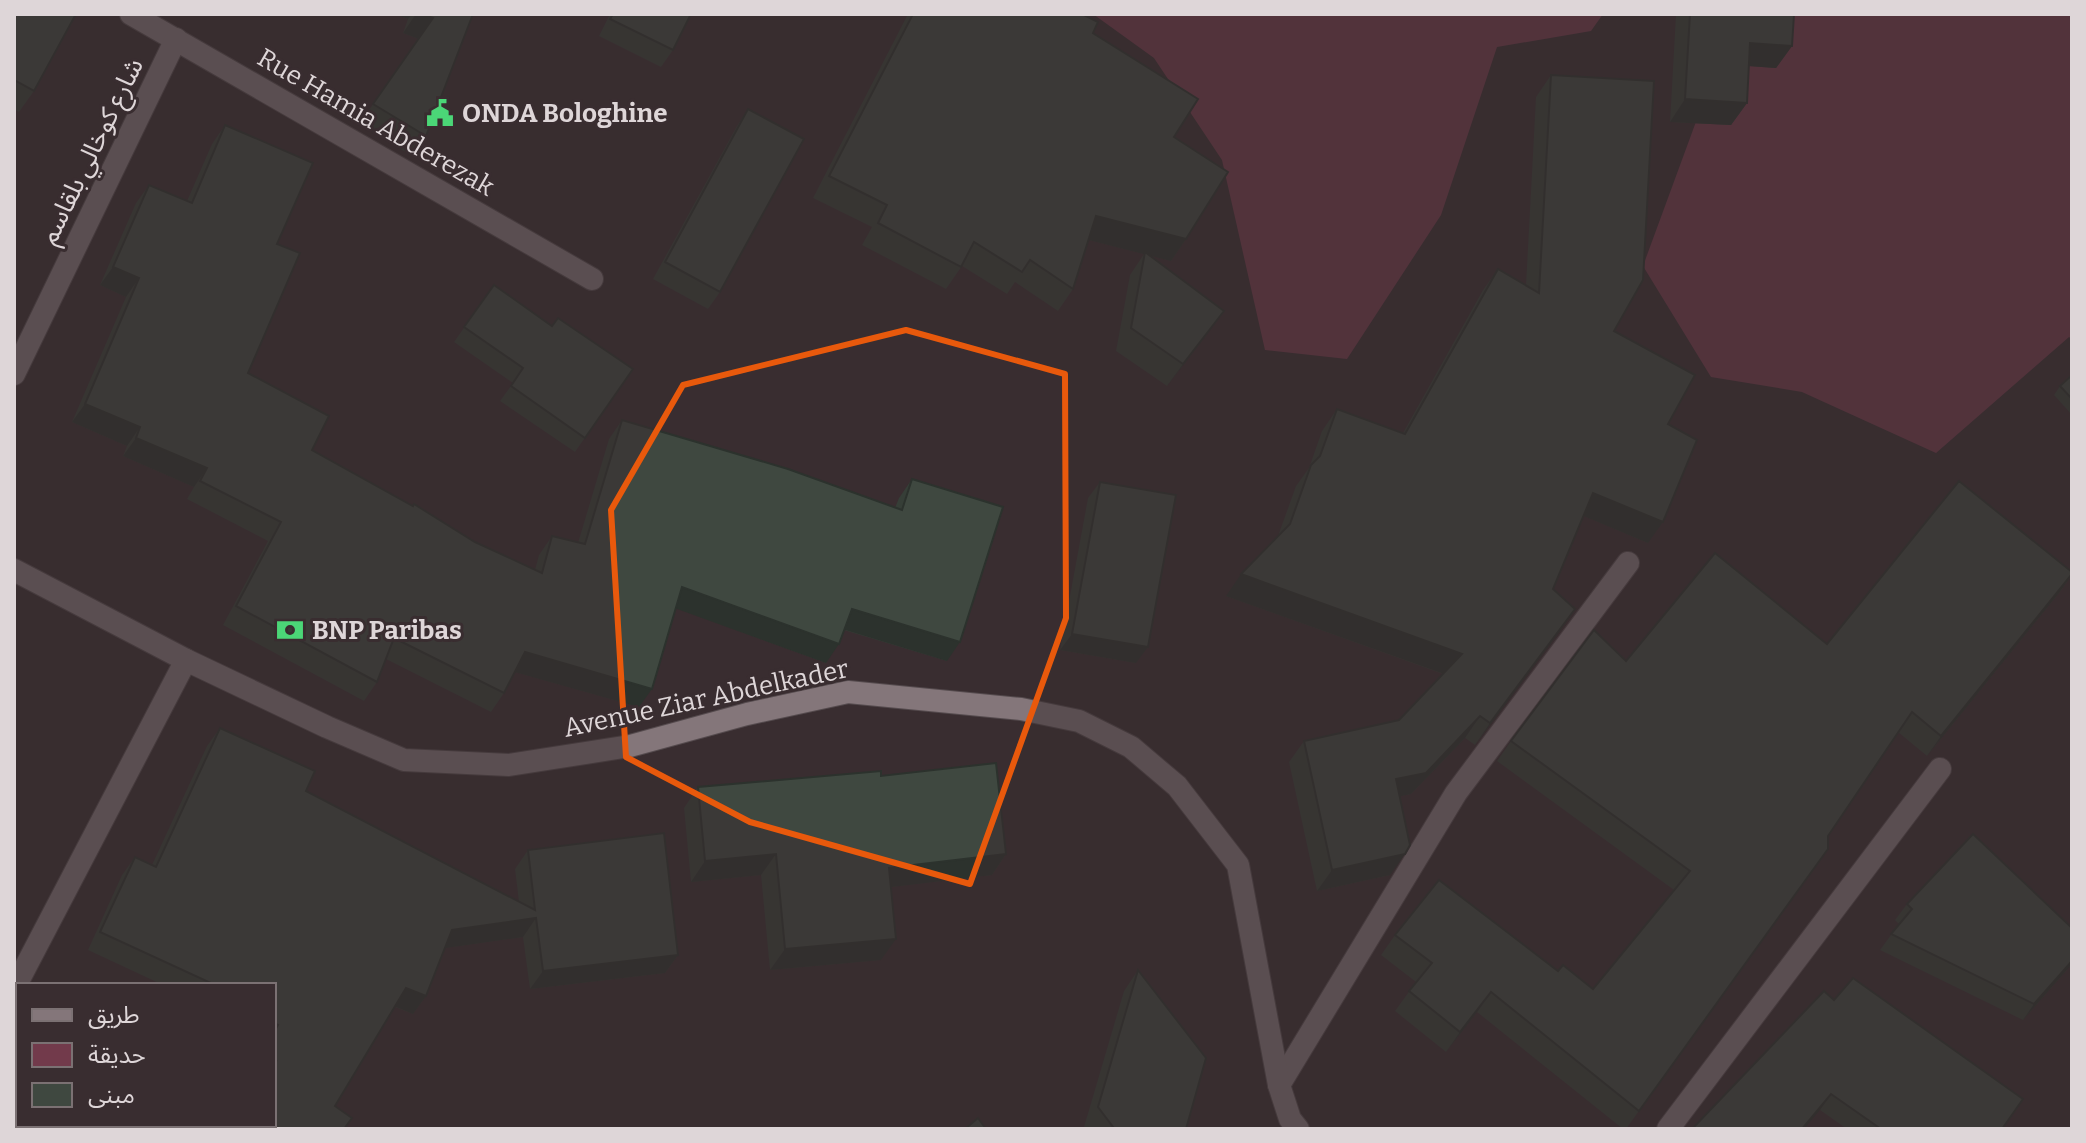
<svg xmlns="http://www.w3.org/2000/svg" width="2086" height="1143" font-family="Bitter,'Noto Sans Arabic',serif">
<rect width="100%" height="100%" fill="#392d30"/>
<g fill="#723a4b">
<path d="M 1093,14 L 1603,14 L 1591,31 L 1497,47 L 1441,215 L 1347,359 L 1265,350 L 1222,160 L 1154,58 Z"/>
<path d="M 1725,14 L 2072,14 L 2072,339 L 2069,337 L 1936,453 L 1802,392 L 1711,377 L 1643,266 L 1697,119 Z"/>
</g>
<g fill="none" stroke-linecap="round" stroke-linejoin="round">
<g stroke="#554b4e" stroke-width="24">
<g id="minor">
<path d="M 131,14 L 592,279"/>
<path d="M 14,374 L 176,39"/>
<path d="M 14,989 L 186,660"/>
<path d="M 1279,1085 L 1456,793 L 1628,563"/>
<path d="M 1668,1129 L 1940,769"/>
</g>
</g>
<g stroke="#554b4e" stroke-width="24">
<path id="secondary" d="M 14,570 L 186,660 L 327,727 L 404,760 L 509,765 L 630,746 L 747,714 L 848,692 L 1021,709 L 1079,721 L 1131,747 L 1177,786 L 1238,865 L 1279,1085 L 1290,1119 L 1298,1129"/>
</g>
<use href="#minor" stroke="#84767a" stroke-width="22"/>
<use href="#secondary" stroke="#84767a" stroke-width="22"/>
</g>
<g fill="#363e37">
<path d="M 14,14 L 34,91 L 19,112 L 14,109 Z"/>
<path d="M 395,14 L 473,14 L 426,136 L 412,156 L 359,124 L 419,39 L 403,33 L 408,19 Z"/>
<path d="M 610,14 L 691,14 L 673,50 L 661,67 L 599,36 Z"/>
<path d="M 908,14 L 1082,14 L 1093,33 L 1174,137 L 1186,239 L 1171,261 L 1149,255 L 1208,333 L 1167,386 L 1116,351 L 1130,275 L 1144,254 L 1089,240 L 1073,289 L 1058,311 L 1015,282 L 1007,294 L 962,266 L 946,289 L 862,245 L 872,227 L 813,198 Z"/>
<path d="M 1676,14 L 1794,14 L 1792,46 L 1776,68 L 1749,66 L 1747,103 L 1731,125 L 1670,122 Z"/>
<path d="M 1551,75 L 1614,331 L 1668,424 L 1648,543 L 1584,516 L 1553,589 L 1575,609 L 1475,745 L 1465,738 L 1411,794 L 1400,796 L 1390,875 L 1317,891 L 1289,762 L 1304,741 L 1399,720 L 1443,674 L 1226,596 L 1278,536 L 1296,486 L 1309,468 L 1322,431 L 1337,409 L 1403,433 L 1483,290 L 1498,269 L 1526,285 L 1536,97 Z"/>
<path d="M 748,109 L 720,292 L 708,309 L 653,279 L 737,126 Z"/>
<path d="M 225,125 L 277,244 L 248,373 L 312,450 L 475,542 L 535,570 L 539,555 L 552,536 L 578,543 L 609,439 L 622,420 L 895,508 L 899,498 L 912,479 L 947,661 L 844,630 L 826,663 L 676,608 L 639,707 L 515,672 L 504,693 L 491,712 L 386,659 L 377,682 L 364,701 L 223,625 L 268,541 L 187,499 L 194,487 L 123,456 L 127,446 L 72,422 L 126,297 L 100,285 L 136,203 L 149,185 L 187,201 L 212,144 Z"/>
<path d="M 494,285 L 552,326 L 633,369 L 575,452 L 500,401 L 513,383 L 454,342 Z"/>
<path d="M 2072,375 L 2072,415 L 2054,395 L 2060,386 Z"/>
<path d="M 1100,482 L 1136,663 L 1060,650 L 1088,498 Z"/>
<path d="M 2072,575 L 2059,593 L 1927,756 L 1898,732 L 1828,836 L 1828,849 L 1626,1129 L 1623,1129 L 1477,1012 L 1446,1052 L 1395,1011 L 1416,982 L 1381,955 L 1395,935 L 1558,971 L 1593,989 L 1674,890 L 1497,761 L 1511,741 L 1626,661 L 1827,644 Z"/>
<path d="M 220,728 L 306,791 L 519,902 L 515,869 L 528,850 L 678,955 L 665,973 L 530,989 L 523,937 L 445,948 L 426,996 L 413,1014 L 395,1007 L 274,1125 L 274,985 L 163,985 L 88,950 L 122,875 L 135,857 L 152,865 L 207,746 Z"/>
<path d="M 881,776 L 1006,854 L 992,875 L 891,887 L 881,960 L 770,970 L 761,875 L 691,882 L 684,808 L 698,787 Z"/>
<path d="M 1907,904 L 2072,928 L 2072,964 L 2023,1020 L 1880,950 L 1899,924 L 1895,920 Z"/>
<path d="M 1138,970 L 1186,1129 L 1085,1129 L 1084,1127 L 1124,991 Z"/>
<path d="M 1834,1000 L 2002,1129 L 1847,1129 L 1820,1110 Z"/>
</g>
<g fill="#2c322d">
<path d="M 395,14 L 412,14 L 408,19 Z"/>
<path d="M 416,14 L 422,14 L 433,18 L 419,39 L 403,33 Z"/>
<path d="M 1750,43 L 1792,46 L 1776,68 L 1734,65 Z"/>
<path d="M 1685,99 L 1747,103 L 1731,125 L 1670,122 Z"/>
<path d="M 1096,216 L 1186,239 L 1171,261 L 1081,238 Z"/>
<path d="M 113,267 L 139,278 L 126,297 L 100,285 Z"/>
<path d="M 1224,311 L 1208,333 L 1167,386 L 1183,364 Z"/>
<path d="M 85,404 L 140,427 L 127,446 L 72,422 Z"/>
<path d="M 136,438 L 207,468 L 194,487 L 123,456 Z"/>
<path d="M 1593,493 L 1663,522 L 1648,543 L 1579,514 Z"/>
<path d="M 1241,574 L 1462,654 L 1447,675 L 1226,596 Z"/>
<path d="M 2072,574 L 2059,593 L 1927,756 L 1941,736 Z"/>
<path d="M 682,587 L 839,644 L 826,663 L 669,606 Z"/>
<path d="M 852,609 L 960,642 L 947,661 L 839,628 Z"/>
<path d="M 1575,609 L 1560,631 L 1475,745 L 1490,723 Z"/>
<path d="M 1072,634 L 1148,647 L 1136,663 L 1060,650 Z"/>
<path d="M 525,652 L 652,689 L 639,707 L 511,671 Z"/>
<path d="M 1480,716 L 1465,738 L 1411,794 L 1381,800 L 1396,779 Z"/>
<path d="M 776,854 L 761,875 L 691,882 L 705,861 Z"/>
<path d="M 1006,854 L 992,875 L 875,889 L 889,868 Z"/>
<path d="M 1405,854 L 1390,875 L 1317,891 L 1332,870 Z"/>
<path d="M 536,918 L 523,937 L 439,949 L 452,930 Z"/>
<path d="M 896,939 L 881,960 L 770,970 L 785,949 Z"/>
<path d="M 678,955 L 665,973 L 530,989 L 543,971 Z"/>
<path d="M 2072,961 L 2072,964 L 2023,1020 L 2034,1004 Z"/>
<path d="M 406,988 L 426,996 L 413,1014 L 394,1006 Z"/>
<path d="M 1491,992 L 1477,1012 L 1446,1052 L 1460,1032 Z"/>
<path d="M 1831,1094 L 1820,1110 L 1804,1129 L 1802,1129 Z"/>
</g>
<g fill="#3f4840" stroke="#2c322d" stroke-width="2">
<path d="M 14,14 L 76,14 L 34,91 L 14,80 Z"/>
<path d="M 422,14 L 473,14 L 426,136 L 373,104 L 433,18 Z"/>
<path d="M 613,14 L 691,14 L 673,50 L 610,19 Z"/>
<path d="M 913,14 L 1082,14 L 1098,22 L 1093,33 L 1198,99 L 1174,137 L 1228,172 L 1186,239 L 1096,216 L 1073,289 L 1030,260 L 1022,272 L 974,242 L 961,267 L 878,223 L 887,205 L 829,176 Z"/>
<path d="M 1690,14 L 1794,14 L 1792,46 L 1750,43 L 1747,103 L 1685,99 Z"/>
<path d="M 1551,75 L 1654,81 L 1643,280 L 1614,331 L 1695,375 L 1668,424 L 1697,440 L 1663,522 L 1593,493 L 1553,589 L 1575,609 L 1490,723 L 1480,716 L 1426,773 L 1396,779 L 1410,845 L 1405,854 L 1332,870 L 1304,741 L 1399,720 L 1462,654 L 1241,574 L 1290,524 L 1311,465 L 1320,456 L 1337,409 L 1405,434 L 1498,269 L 1539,293 Z"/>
<path d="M 748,109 L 804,139 L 720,292 L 665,262 Z"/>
<path d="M 225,125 L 313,163 L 277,244 L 300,253 L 248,373 L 329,416 L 312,450 L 413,506 L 414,504 L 475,542 L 542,573 L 552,536 L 585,544 L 622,420 L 788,469 L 902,510 L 912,479 L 1003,507 L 960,642 L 852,609 L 839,644 L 682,587 L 652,689 L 525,652 L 504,693 L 394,638 L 377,682 L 236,606 L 281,522 L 200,481 L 207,468 L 136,438 L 140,427 L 85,404 L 139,278 L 113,267 L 149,185 L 192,203 Z"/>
<path d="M 1145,252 L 1224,311 L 1183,364 L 1131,328 Z"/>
<path d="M 494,285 L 552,326 L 558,318 L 633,369 L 585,438 L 511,386 L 523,368 L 464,327 Z"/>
<path d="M 2072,375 L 2072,399 L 2060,386 Z"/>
<path d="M 1959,481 L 2072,572 L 2072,574 L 1941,736 L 1912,712 L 1828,836 L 1828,849 L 1639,1111 L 1491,992 L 1460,1032 L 1409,991 L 1432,963 L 1395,935 L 1439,880 L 1558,971 L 1563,965 L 1593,989 L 1690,871 L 1511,741 L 1594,630 L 1626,661 L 1715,553 L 1827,644 Z"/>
<path d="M 1100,482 L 1176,495 L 1148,647 L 1072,634 Z"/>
<path d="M 220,728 L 315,771 L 306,791 L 535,910 L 528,850 L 664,833 L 678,955 L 543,971 L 536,918 L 452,930 L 426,996 L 406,988 L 335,1106 L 352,1118 L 344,1129 L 229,1129 L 232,1125 L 274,1125 L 274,1063 L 276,1061 L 274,1060 L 274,1032 L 278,1025 L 274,1023 L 274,985 L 215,985 L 100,932 L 135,857 L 156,867 Z"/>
<path d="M 996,763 L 1006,854 L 889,868 L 896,939 L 785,949 L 776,854 L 705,861 L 698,787 L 881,771 L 881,776 Z"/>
<path d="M 1973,834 L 2072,928 L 2072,961 L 2034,1004 L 1891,934 L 1912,909 L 1907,904 Z"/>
<path d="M 1138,970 L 1206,1058 L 1186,1129 L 1111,1129 L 1113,1127 L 1098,1107 Z"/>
<path d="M 1853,978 L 2023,1099 L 2002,1129 L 1881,1129 L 1831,1094 L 1802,1129 L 1692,1129 L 1824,991 L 1834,1000 Z"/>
<path d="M 16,1062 L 18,1063 L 18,1125 L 121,1125 L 128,1129 L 14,1129 L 14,1065 Z"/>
<path d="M 978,1118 L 986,1129 L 965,1129 Z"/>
</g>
<path d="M0 0H2086V1143H0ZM 906,330 L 1065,374 L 1066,618 L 970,884 L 750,822 L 626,757 L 611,510 L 683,385 Z" fill="#392d30" fill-opacity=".55" fill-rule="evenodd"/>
<path fill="none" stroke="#e8590c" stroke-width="6" stroke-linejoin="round" d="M 906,330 L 1065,374 L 1066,618 L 970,884 L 750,822 L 626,757 L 611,510 L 683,385 Z"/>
<defs>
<g id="civic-bare" transform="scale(2.16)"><path d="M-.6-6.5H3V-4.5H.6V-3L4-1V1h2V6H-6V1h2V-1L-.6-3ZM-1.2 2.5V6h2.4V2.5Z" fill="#4bd677" stroke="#392d30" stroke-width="2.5" paint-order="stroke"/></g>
<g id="bank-bare" transform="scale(2.16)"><path d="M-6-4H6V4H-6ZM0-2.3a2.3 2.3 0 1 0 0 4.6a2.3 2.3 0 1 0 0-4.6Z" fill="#4bd677" stroke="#392d30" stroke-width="2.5" paint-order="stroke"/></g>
</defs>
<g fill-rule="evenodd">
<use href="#civic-bare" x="440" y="113"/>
<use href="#bank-bare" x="290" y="630"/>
</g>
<g text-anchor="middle" stroke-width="6" stroke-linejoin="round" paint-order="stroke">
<g font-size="26" font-weight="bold" fill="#ded6d8" stroke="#392d30" text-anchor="start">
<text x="462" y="122">ONDA Bologhine</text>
<text x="312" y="639">BNP Paribas</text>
</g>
<g font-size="26" fill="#ded6d8" stroke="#392d30">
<text transform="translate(376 122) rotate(30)" y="9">Rue Hamia Abderezak</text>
<text transform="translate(91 151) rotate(-64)" y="9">شارع كوخالي بلقاسم</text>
<text transform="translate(706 698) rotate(-12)" y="9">Avenue Ziar Abdelkader</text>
</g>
</g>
<rect width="2086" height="1143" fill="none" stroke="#ded6d8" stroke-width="32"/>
<rect x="16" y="983" width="260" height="144" fill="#392d30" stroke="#7b7173" stroke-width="2"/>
<rect x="32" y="1009" width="40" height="12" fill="#84767a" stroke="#7b7173" stroke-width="2"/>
<text x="88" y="1023" font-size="24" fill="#ded6d8">طريق</text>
<rect x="32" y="1043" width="40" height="24" fill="#723a4b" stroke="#7b7173" stroke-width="2"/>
<text x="88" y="1063" font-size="24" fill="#ded6d8">حديقة</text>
<rect x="32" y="1083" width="40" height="24" fill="#3f4840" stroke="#7b7173" stroke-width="2"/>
<text x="88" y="1103" font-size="24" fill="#ded6d8">مبنى</text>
</svg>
